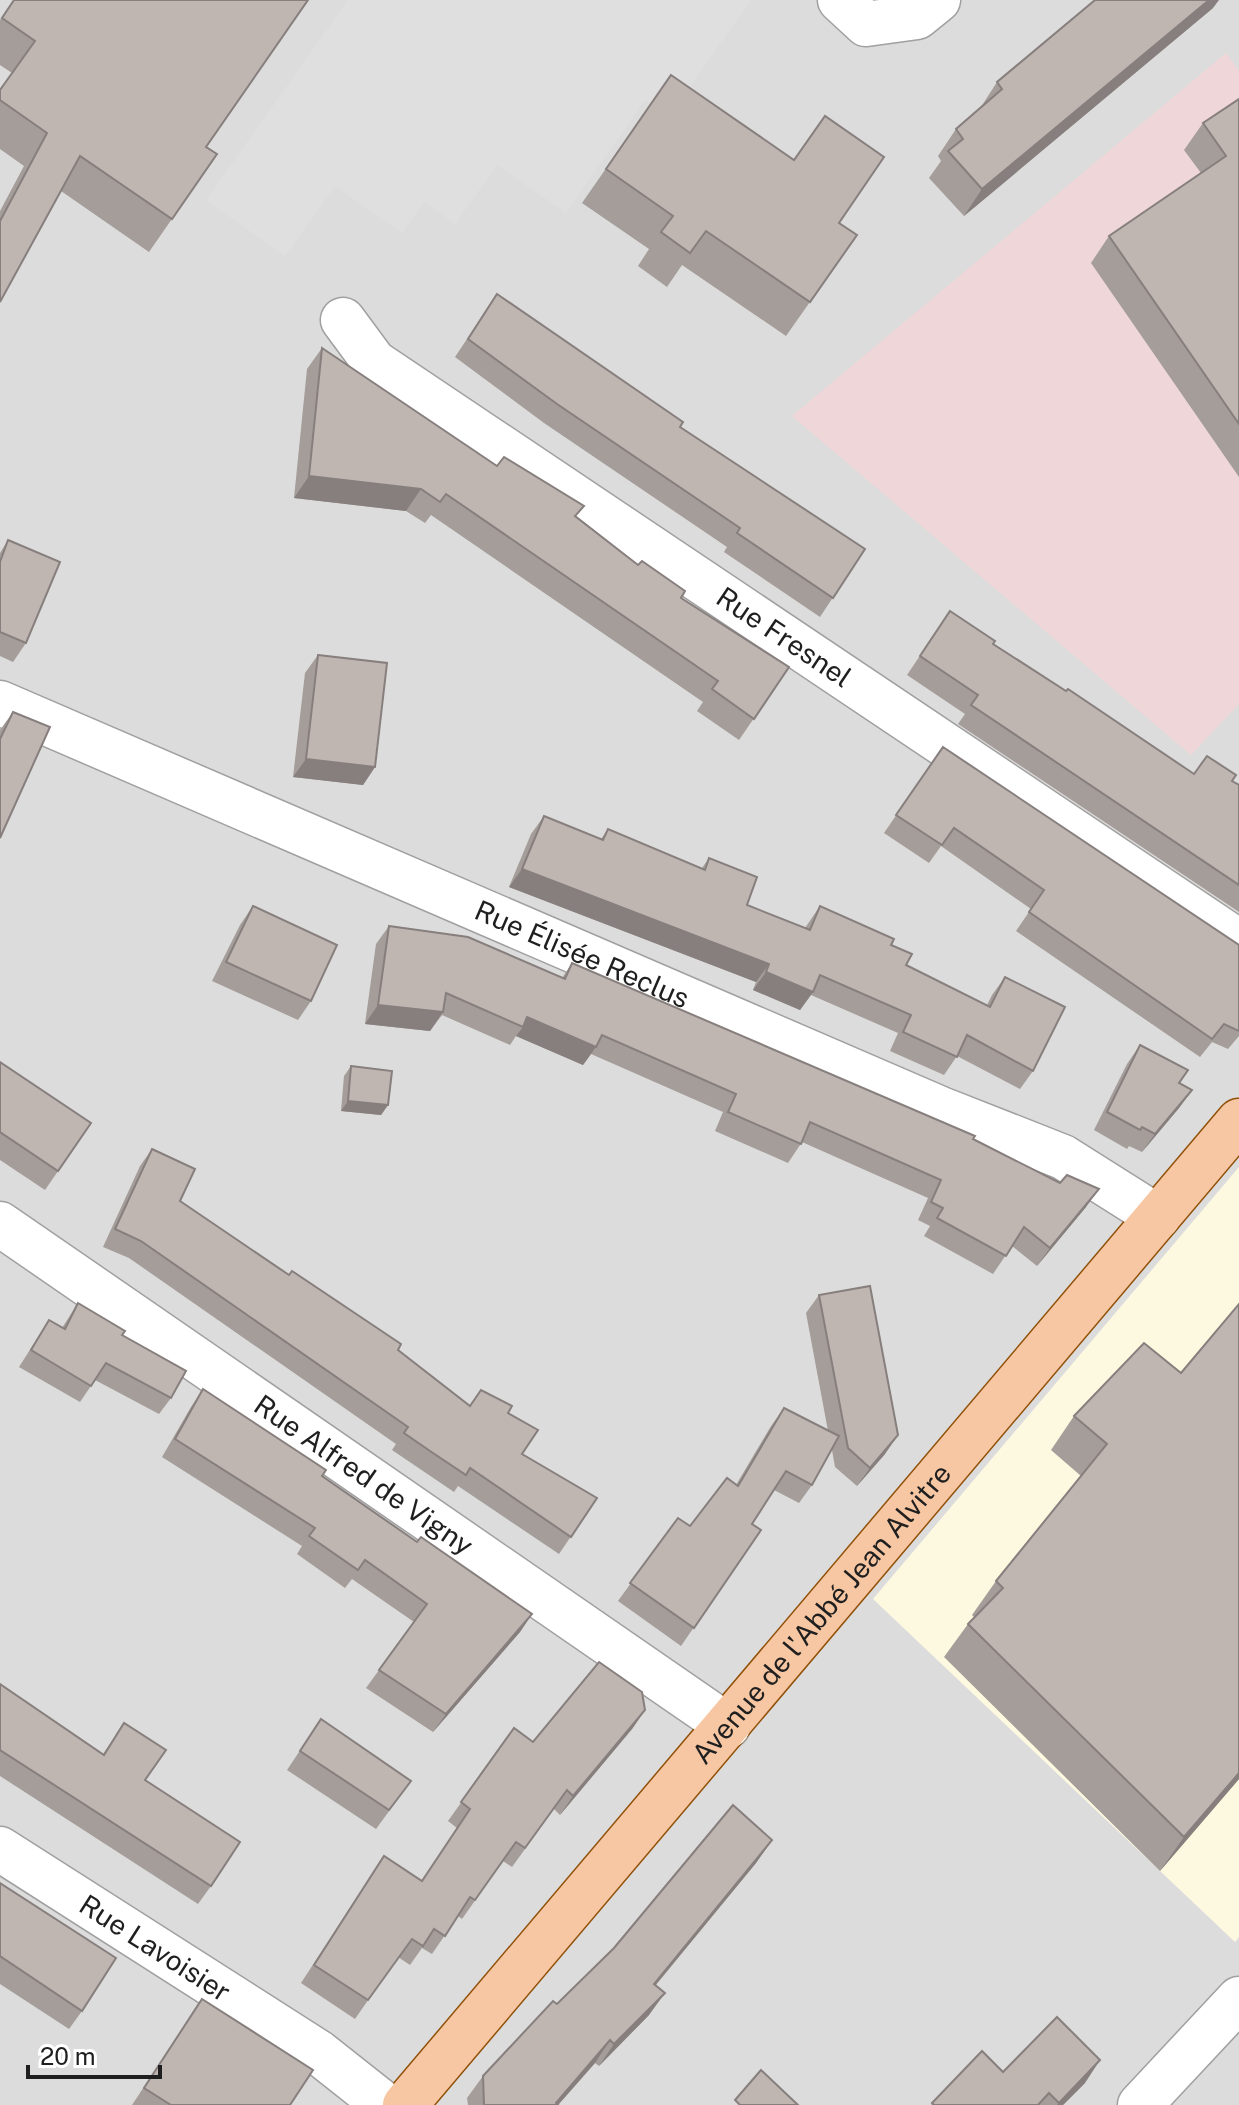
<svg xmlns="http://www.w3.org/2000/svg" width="1239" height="2105" font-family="'Public Sans',sans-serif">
<rect width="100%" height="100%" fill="#efebe6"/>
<rect fill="#dddcdc" x="0" y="0" width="1239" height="2105"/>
<path fill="#efd6d8" d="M 1226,53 L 1239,71 L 1239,704 L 1191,755 L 792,416 Z"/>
<path fill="#fdf9e0" d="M 1239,1167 L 1239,1937 L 1235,1942 L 873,1599 Z"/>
<path fill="#dfdfdf" d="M 348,0 L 751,0 L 669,116 L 645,100 L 566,213 L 497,165 L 455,224 L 424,202 L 402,233 L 335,186 L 285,256 L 206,200 Z"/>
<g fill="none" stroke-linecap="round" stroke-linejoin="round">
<g stroke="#a0a0a0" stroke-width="47">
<g id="street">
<path d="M 840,0 L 866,24 L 917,17 L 938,0"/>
<path id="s1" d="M 343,320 L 374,362 L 1239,942"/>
<path id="s2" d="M 0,703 L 941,1109 L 1063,1157 L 1158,1217"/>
<path id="s3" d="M 0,1224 L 728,1726"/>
<path id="s4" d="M 0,1849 L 318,2052 L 385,2105"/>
<path d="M 1140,2105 L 1239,1999"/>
</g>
</g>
<g stroke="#915109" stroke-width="47">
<g id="primary">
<path id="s5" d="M 405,2105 L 1239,1121"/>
</g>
</g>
<use href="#street" stroke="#fff" stroke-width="44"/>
<use href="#primary" stroke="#f7c7a3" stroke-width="44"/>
</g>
<g fill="#a49d99">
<path d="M 14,0 L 217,154 L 149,252 L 61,191 L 0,302 L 0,211 L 24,166 L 0,149 L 0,90 L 12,73 L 0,65 L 0,20 Z"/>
<path d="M 1213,8 L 964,216 L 929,178 L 941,161 L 938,156 L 956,129 L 979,110 L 997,82 Z"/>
<path d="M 671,75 L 839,223 L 857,235 L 786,336 L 682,265 L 667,287 L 638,266 L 649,249 L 582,203 Z"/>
<path d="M 1239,99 L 1239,477 L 1091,263 L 1109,236 L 1201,173 L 1184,150 L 1203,123 Z"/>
<path d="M 497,294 L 680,427 L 865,549 L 820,617 L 724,552 L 727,547 L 544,423 L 455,357 Z"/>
<path d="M 322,348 L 497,466 L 577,517 L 681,598 L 789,667 L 739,740 L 697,711 L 703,702 L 431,515 L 425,523 L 406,511 L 294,498 L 307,369 Z"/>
<path d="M 8,540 L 26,643 L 13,662 L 0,656 L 0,553 Z"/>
<path d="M 950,611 L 993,644 L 1194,774 L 1232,781 L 1239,785 L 1239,912 L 958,724 L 965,714 L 907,675 Z"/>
<path d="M 318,655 L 375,767 L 363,785 L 293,777 L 305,673 Z"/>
<path d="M 13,712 L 0,838 L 0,730 Z"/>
<path d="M 943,747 L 1239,945 L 1239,1036 L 1228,1049 L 1212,1042 L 1200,1057 L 1016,931 L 1031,909 L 941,846 L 929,863 L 884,833 Z"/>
<path d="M 544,816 L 601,839 L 608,829 L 702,868 L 709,858 L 747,905 L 805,928 L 820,906 L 891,945 L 906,965 L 987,1005 L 992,995 L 1005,977 L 1033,1071 L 1020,1089 L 957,1056 L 944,1075 L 890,1051 L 898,1033 L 811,995 L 800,1010 L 753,990 L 756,982 L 509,887 L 531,834 Z"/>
<path d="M 253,906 L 311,1001 L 298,1020 L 212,981 L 240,925 Z"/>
<path d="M 389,926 L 562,978 L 572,963 L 973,1139 L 1086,1207 L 1037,1266 L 1012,1246 L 993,1274 L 924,1236 L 930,1226 L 918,1220 L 928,1198 L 802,1142 L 788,1163 L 715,1131 L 723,1112 L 591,1054 L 583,1065 L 516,1036 L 510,1045 L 442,1015 L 430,1031 L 365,1024 L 376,944 Z"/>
<path d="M 1140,1045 L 1188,1070 L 1180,1083 L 1192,1090 L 1179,1108 L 1142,1152 L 1129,1146 L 1127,1149 L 1094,1130 L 1127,1064 Z"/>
<path d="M 0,1062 L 91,1123 L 45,1190 L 0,1160 Z"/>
<path d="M 351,1066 L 388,1105 L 381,1115 L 341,1111 L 344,1076 Z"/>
<path d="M 152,1149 L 180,1201 L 398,1350 L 470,1406 L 508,1413 L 522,1454 L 597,1498 L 559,1554 L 458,1486 L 454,1492 L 392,1450 L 396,1444 L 129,1258 L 103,1247 L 140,1166 Z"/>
<path d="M 819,1295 L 885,1454 L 857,1486 L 835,1467 L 832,1450 L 812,1485 L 799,1503 L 774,1490 L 752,1524 L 761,1530 L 681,1646 L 618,1601 L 678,1518 L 690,1526 L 736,1485 L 771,1426 L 784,1408 L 828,1431 L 806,1313 Z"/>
<path d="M 78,1303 L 122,1335 L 171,1398 L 159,1414 L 95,1380 L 80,1402 L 19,1367 L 49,1320 L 62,1328 Z"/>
<path d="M 1239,1304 L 1239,1779 L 1160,1871 L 944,1657 L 968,1624 L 974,1617 L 972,1615 L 996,1581 L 1081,1476 L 1051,1450 L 1074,1416 L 1181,1373 Z"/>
<path d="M 203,1389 L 322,1476 L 417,1542 L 532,1614 L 520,1632 L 433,1732 L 366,1688 L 414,1622 L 352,1579 L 345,1588 L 297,1554 L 302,1546 L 162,1457 L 191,1407 Z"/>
<path d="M 0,1684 L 103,1754 L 124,1723 L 145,1780 L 211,1886 L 198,1904 L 0,1776 Z"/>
<path d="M 645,1710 L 632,1729 L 560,1815 L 554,1809 L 512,1867 L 503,1861 L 462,1919 L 458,1916 L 432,1954 L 422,1948 L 410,1965 L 398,1957 L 355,2019 L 301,1983 L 384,1856 L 422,1881 L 457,1828 L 448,1821 L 514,1728 L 533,1742 Z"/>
<path d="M 321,1719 L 411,1781 L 376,1829 L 287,1770 Z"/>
<path d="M 772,1840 L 756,1863 L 656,1985 L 649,2015 L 599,2066 L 595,2063 L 558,2105 L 468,2105 L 467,2098 L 483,2076 L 557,2004 Z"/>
<path d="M 0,1883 L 82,2011 L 69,2029 L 0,1984 Z"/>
<path d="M 202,1999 L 290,2105 L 132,2105 Z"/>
<path d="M 982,2051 L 1003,2072 L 1085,2083 L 1063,2105 L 931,2105 Z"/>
</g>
<g fill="#867f7d">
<path d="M 1209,0 L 1219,0 L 1213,8 L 964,216 L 982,189 Z"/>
<path d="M 309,476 L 421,489 L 406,511 L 294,498 Z"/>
<path d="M 306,759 L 375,767 L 363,785 L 293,777 Z"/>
<path d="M 522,869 L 769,964 L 756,982 L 509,887 Z"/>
<path d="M 766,972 L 813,992 L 800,1010 L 753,990 Z"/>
<path d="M 378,1005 L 443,1012 L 430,1031 L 365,1024 Z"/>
<path d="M 527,1017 L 596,1047 L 583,1065 L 516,1036 L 523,1027 Z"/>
<path d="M 1192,1090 L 1179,1108 L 1142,1152 L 1155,1134 Z"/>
<path d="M 348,1101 L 388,1105 L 381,1115 L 341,1111 Z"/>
<path d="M 1099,1189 L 1086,1207 L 1037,1266 L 1050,1248 Z"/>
<path d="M 898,1435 L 885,1454 L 857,1486 L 870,1468 Z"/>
<path d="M 532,1614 L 520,1632 L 433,1732 L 446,1714 Z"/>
<path d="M 645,1710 L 632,1729 L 560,1815 L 573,1796 Z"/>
<path d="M 1239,1773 L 1239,1779 L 1160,1871 L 1184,1837 Z"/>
<path d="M 772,1840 L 756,1863 L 638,2006 L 654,1984 Z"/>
<path d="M 665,1993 L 649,2015 L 599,2066 L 614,2044 Z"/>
<path d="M 610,2040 L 595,2063 L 558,2105 L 555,2105 Z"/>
<path d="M 1100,2060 L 1085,2083 L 1063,2105 L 1057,2105 Z"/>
</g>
<g fill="#bfb6b2" stroke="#867f7d" stroke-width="2">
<path d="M 14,0 L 308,0 L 206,147 L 217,154 L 172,219 L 80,156 L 0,302 L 0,221 L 47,133 L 0,100 L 0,90 L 35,41 L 2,18 Z"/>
<path d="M 1095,0 L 1209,0 L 982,189 L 948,151 L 963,139 L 956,129 L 1002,89 L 997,82 Z"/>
<path d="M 671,75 L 794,160 L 825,116 L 884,157 L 839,223 L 857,235 L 810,302 L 706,231 L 690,253 L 661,232 L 673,216 L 606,169 Z"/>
<path d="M 1239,99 L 1239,424 L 1109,236 L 1226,156 L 1203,123 Z"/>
<path d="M 497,294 L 683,422 L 680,427 L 865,549 L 833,598 L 737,533 L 740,528 L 557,404 L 468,339 Z"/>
<path d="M 322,348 L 497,466 L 504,457 L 584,506 L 575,516 L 638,565 L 642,561 L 685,591 L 681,598 L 789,667 L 754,719 L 712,689 L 718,681 L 446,494 L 440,502 L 421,489 L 309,476 Z"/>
<path d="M 8,540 L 60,562 L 26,643 L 0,632 L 0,562 Z"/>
<path d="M 950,611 L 995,641 L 993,644 L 1066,691 L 1068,689 L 1194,774 L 1207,756 L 1236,775 L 1232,781 L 1239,785 L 1239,885 L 971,705 L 978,695 L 920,656 Z"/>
<path d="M 318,655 L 387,663 L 375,767 L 306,759 Z"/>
<path d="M 13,712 L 50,727 L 0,838 L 0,739 Z"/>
<path d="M 943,747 L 1239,945 L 1239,1031 L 1224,1024 L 1212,1039 L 1029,912 L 1044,890 L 954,828 L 942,845 L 896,815 Z"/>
<path d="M 544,816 L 603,840 L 608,829 L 705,870 L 709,858 L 757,877 L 747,905 L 810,930 L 820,906 L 894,939 L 891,945 L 912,954 L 906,965 L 990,1007 L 1005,977 L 1065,1007 L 1033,1071 L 967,1035 L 957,1057 L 903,1032 L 911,1015 L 820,975 L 813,992 L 766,972 L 769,964 L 522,869 Z"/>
<path d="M 253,906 L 337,945 L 311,1001 L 226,962 Z"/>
<path d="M 389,926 L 468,937 L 565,979 L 572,963 L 975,1136 L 973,1139 L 1060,1183 L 1067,1175 L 1099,1189 L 1050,1248 L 1024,1227 L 1006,1256 L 937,1218 L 943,1208 L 931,1202 L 941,1180 L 810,1122 L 801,1144 L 728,1112 L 736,1094 L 602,1035 L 596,1047 L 527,1017 L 523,1027 L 446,993 L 443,1012 L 378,1005 Z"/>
<path d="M 1140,1045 L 1188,1070 L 1179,1083 L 1192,1090 L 1155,1134 L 1142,1127 L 1140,1130 L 1107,1112 Z"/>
<path d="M 0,1062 L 91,1123 L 58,1171 L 0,1132 Z"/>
<path d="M 351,1066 L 392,1071 L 388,1105 L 348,1101 Z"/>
<path d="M 152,1149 L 195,1169 L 180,1201 L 289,1275 L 292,1271 L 401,1344 L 398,1350 L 470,1406 L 481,1390 L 512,1406 L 508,1413 L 538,1430 L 522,1454 L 597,1498 L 571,1537 L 470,1468 L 466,1475 L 430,1451 L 404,1433 L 408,1427 L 141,1241 L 115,1229 Z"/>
<path d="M 870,1286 L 898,1435 L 870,1468 L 848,1448 L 819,1295 Z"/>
<path d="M 78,1303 L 125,1331 L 122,1335 L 186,1371 L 171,1398 L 106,1363 L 91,1386 L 31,1350 L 49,1320 L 65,1329 Z"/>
<path d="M 1239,1304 L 1239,1773 L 1184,1837 L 968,1624 L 1003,1588 L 996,1581 L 1107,1444 L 1074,1416 L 1144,1343 L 1181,1373 Z"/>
<path d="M 203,1389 L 326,1470 L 322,1476 L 417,1542 L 421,1537 L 532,1614 L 446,1714 L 379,1670 L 427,1604 L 365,1560 L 358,1570 L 309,1536 L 315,1528 L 175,1439 Z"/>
<path d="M 784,1408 L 839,1436 L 812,1485 L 786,1471 L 752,1524 L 761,1530 L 694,1628 L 630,1583 L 678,1518 L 690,1526 L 727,1478 L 738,1486 Z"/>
<path d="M 599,1662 L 642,1692 L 645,1710 L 573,1796 L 567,1790 L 525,1848 L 516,1842 L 475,1900 L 470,1897 L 445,1936 L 434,1929 L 423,1946 L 412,1939 L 368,2000 L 314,1965 L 384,1856 L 422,1881 L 470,1809 L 461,1802 L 514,1728 L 533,1742 Z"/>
<path d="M 0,1684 L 104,1755 L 124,1723 L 166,1750 L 145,1780 L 240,1842 L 211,1886 L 0,1750 Z"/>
<path d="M 321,1719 L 411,1781 L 389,1810 L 300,1751 Z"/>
<path d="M 733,1805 L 772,1840 L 654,1984 L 665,1993 L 614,2044 L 610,2040 L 556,2103 L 558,2105 L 484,2105 L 483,2076 L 553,2001 L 557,2004 L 614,1948 Z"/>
<path d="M 0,1883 L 116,1958 L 82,2011 L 0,1956 Z"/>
<path d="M 202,1999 L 313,2070 L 290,2105 L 171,2105 L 144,2088 Z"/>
<path d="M 1057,2017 L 1100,2060 L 1059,2103 L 1049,2093 L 1038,2105 L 934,2105 L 932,2103 L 982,2051 L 1003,2072 Z"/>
<path d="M 761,2070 L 798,2105 L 740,2105 L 735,2100 Z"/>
</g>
<g text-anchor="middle" stroke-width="7" stroke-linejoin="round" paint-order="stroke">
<g font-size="28" fill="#1f1f1f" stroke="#fff">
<text dy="10" stroke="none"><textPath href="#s1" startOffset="546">Rue Fresnel</textPath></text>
<text dy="10" stroke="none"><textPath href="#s2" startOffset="634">Rue Élisée Reclus</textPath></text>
<text dy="10" stroke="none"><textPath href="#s3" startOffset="442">Rue Alfred de Vigny</textPath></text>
<text dy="10" stroke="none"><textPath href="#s5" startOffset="644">Avenue de l'Abbé Jean Alvitre</textPath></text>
<text dy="10" stroke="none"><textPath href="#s4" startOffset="184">Rue Lavoisier</textPath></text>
</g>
</g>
<path d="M28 2065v12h132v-12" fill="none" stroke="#1f1f1f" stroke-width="4"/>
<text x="40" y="2065" font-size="24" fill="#1f1f1f" stroke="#ffffff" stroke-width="6" paint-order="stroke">20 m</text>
</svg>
